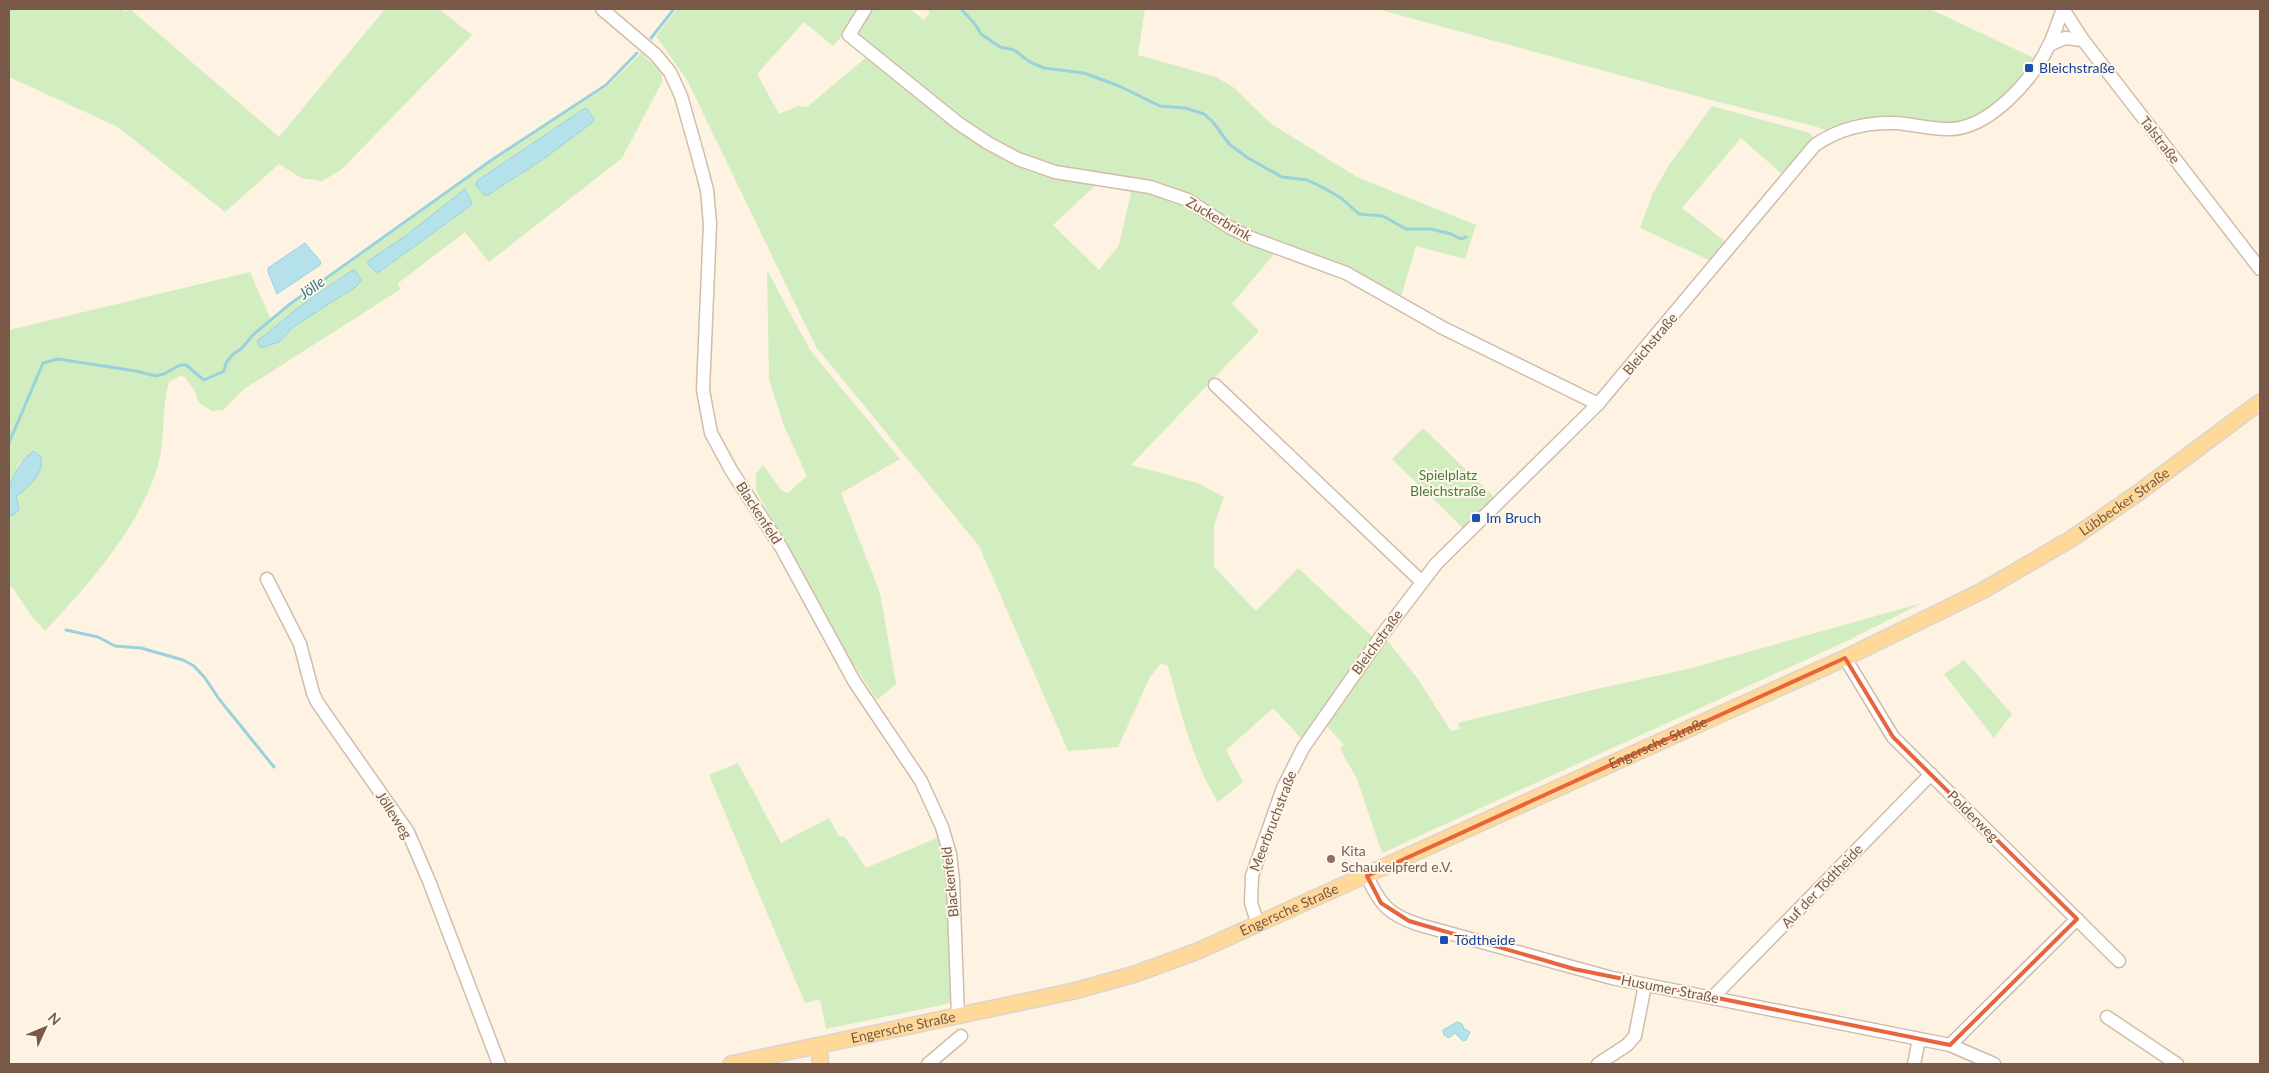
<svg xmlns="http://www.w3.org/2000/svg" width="2269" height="1073" font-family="Lato,sans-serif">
<rect width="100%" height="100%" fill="#fef3e2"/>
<g fill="#d2edbf" fill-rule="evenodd">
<path d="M 9,9 L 121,9 L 125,12 L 130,9 L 279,137 L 385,9 L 439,9 L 472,35 L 341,170 L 322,181 L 301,178 L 279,164 L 225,212 L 118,127 L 9,77 Z"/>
<path d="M 677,9 L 910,9 L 924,20 L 930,13 L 927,9 L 1145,9 L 1138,55 L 1216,77 L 1233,87 L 1270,123 L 1357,177 L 1476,225 L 1465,259 L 1416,246 L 1400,300 L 1286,248 L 1274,254 L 1232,304 L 1259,331 L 1131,465 L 1198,483 L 1224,497 L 1214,525 L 1214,567 L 1256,611 L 1298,568 L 1375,639 L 1302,739 L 1273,708 L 1226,750 L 1243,782 L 1218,802 C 1192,760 1181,713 1168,666 L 1161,663 L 1150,677 L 1118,747 L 1068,751 L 979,546 L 816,347 L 687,80 L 656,36 ZM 804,22 L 833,46 L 845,33 L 869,55 L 807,107 L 798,106 L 779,114 L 757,74 ZM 1099,182 L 1132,189 L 1119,245 L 1099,270 L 1053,225 Z"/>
<path d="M 1377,9 L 1930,9 L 2036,59 L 2009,94 L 1997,105 L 1960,125 L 1899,120 L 1829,132 L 1817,127 L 1715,101 Z"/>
<path d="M 641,53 L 662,72 L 662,82 L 622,158 L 489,262 L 465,232 L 397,284 L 401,289 L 244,389 L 223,410 L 212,411 L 199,403 L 194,390 L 185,377 L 180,376 L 169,382 C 161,409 166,438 158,465 C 141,526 88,585 45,631 L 30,614 L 13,588 L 9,587 L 9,515 L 10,516 L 16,496 L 23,491 L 27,457 L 19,463 L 9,486 L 9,330 L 250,272 L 272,322 L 291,305 L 494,160 L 608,86 Z"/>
<path d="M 1712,106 L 1810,133 L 1815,140 L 1783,175 L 1741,138 L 1682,208 L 1727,243 L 1711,261 L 1640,228 L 1652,195 L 1669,165 Z"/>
<path d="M 767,270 L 810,350 L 900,459 L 841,493 L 880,593 L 896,684 L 877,700 L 840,644 L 756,490 L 756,474 L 763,465 L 782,491 L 788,493 L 807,476 L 784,426 L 769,380 Z"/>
<path d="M 1423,428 L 1495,498 L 1464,529 L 1392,459 Z"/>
<path d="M 1922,603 L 1847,641 L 1382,853 L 1357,779 L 1340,749 L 1344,745 L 1327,726 L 1386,639 L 1418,679 L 1451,731 L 1460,729 L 1458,723 L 1592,690 L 1688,669 Z"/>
<path d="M 1964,660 L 2012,714 L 1994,738 L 1944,674 Z"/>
<path d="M 738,763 L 781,843 L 829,818 L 839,836 L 845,837 L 866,868 L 939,837 L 945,854 L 952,1001 L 947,1004 L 826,1029 L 820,999 L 805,1003 L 709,775 Z"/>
</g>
<g fill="#b5e2ea" stroke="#9ad2dc">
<path d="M 585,108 L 587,109 L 594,119 L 593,122 L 545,158 L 488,195 L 484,195 L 476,186 L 477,181 Z"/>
<path d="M 465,189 L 472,203 L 470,206 L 379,272 L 376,272 L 368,264 L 368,261 L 408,234 Z"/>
<path d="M 305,243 L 321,262 L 320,265 L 277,294 L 268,272 L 268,268 Z"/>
<path d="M 353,270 L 355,270 L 361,280 L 357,286 L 293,327 L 279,342 L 261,348 L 257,341 C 275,328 291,312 310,299 C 323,289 338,280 353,270 Z"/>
<path d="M 34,451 L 41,457 C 44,474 29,487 16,496 L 19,509 L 15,514 L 10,516 C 1,494 16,463 34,451 Z"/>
<path d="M 1457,1022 L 1462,1024 L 1464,1029 L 1470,1032 L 1466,1040 L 1463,1041 L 1455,1033 L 1449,1038 L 1444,1035 L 1443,1030 Z"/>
</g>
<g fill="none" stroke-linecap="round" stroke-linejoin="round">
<g stroke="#9ad2dc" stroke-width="3">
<path d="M 961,9 L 975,24 L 981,34 L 1000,47 L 1014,50 L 1030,62 L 1044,68 L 1084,73 L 1119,86 L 1160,106 L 1185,108 L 1204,114 L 1213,122 L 1229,144 L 1248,158 L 1282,177 L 1307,180 L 1324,188 L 1341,198 L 1359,214 L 1383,216 L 1406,229 L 1431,229 L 1451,234 L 1461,239 L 1466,237"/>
<path d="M 651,38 L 674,9"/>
<path d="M 9,443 L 43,363 L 58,359 L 136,371 L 155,376 L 164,374 L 180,365 L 186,365 L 204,380 L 224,371 L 226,363 L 233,354 L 241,349 L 254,334 L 290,304 L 493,159 L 606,85 L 637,53"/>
<path d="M 66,630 L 98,637 L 115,646 L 141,648 L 183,660 L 194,666 L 205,678 L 219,699 L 274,767"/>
</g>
<g stroke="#d2bcaa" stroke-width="15">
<g id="minor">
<path d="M 602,9 L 656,55 L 670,72 L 681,96 L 698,156 L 707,190 L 710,224 L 703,390 L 711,433 L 731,470 L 781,547 L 854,681 L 921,781 L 942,827 L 950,854 L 953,881 L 958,1016"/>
<path d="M 865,9 L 849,35 L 958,123 L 988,143 L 1018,159 L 1055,172 L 1150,187 L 1188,200 L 1229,227 L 1251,238 L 1346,273 L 1443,328 L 1598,404"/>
<path d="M 2063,9 L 2083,40 L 2260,269"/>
<path d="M 2049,45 L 2065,38 L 2083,40"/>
<path d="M 1215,385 L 1422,582"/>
<path d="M 267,579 L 300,644 L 313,693 L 317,702 L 408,832 L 429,881 L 499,1064"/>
<path d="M 1845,658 L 1893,737 L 2119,961"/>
<path d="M 1367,876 C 1380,905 1389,915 1420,925 L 1612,978 L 1950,1045 L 1994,1064"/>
<path d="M 1258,925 L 1251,903 L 1252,876 L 1283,788 L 1303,748 L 1382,635 L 1436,564 L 1598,404 L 1815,145 C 1838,129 1867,122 1895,123 C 1912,124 1930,129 1948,129 C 1988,130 2034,79 2049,45 C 2055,33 2058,21 2063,9"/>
<path d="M 1712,998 L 1931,774"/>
<path d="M 2107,1017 L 2177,1064"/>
<path d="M 1950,1045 L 2077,919"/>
<path d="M 928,1064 L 961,1036"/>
<path d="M 1598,1064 L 1627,1045 L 1635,1036 L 1645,985"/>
<path d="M 1914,1064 L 1919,1039"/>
</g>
</g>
<g stroke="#dcd4cf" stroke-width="18">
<g id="major">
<path d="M 818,1046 L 821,1064"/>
<path id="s1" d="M 731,1064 L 1074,991 L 1135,974 L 1198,951 L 1845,658 L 1982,591 L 2071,539 L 2138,493 L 2260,402"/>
</g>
</g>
<use href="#minor" stroke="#fff" stroke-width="12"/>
<use href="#major" stroke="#ffd999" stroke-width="15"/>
</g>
<path fill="none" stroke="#e7643d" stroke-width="4" stroke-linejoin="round" d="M 1845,658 L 1893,737 L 2077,919 L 1950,1045 L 1574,969 L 1409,921 L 1381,903 L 1367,876 Z"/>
<g fill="#1a4fb4" stroke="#fff7eb" stroke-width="2">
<rect x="2024" y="63" width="10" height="10" rx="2.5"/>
<rect x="1471" y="513" width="10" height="10" rx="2.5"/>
<rect x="1439" y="935" width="10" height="10" rx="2.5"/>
</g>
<circle fill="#8d6e63" stroke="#fff7eb" stroke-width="2" cx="1331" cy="859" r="5"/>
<g text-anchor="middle" stroke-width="4" stroke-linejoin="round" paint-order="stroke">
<g font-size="14" fill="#164399" stroke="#fff7eb" text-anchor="start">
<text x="2039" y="73">Bleichstraße</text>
<text x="1486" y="523">Im Bruch</text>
<text x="1454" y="945">Tödtheide</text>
</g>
<g font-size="14" fill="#785846" stroke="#fff7eb">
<text transform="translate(2160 140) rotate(52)" y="5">Talstraße</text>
<text transform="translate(1219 219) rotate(30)" y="5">Zuckerbrink</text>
<text transform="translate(1650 344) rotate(-50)" y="5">Bleichstraße</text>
<text dy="5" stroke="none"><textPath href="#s1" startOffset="1512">Lübbecker Straße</textPath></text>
<text transform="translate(759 513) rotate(57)" y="5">Blackenfeld</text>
<text transform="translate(1377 642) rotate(-54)" y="5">Bleichstraße</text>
<text dy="5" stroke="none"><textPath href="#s1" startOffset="986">Engersche Straße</textPath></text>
<text transform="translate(394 815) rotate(57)" y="5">Jölleweg</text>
<text transform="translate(1973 816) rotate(45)" y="5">Polderweg</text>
<text transform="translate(1273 821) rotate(-69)" y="5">Meerbruchstraße</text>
<text transform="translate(950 882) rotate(-96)" y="5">Blackenfeld</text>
<text transform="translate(1822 886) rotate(-46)" y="5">Auf der Tödtheide</text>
<text dy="5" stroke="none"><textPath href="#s1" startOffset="581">Engersche Straße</textPath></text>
<text transform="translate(1670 989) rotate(11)" y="5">Husumer Straße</text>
<text dy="5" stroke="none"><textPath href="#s1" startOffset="176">Engersche Straße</textPath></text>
</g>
<g font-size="14" fill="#4d7a3b" stroke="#fff7eb">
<text x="1448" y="480">Spielplatz<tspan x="1448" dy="16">Bleichstraße</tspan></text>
</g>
<g font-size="14" fill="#785e54" stroke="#fff7eb" text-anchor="start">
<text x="1341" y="856">Kita<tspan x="1341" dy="16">Schaukelpferd e.V.</tspan></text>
</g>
<g font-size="15" font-style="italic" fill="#3b7a87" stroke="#fff7eb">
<text transform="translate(312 288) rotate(-36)" y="5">Jölle</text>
</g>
</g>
<rect width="2269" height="1073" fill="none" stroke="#785846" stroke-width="20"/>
<g transform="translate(45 1028) rotate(46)" stroke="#fff7eb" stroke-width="4" paint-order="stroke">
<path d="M0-4L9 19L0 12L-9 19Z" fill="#785846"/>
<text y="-8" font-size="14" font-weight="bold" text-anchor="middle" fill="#785846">N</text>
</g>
</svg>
